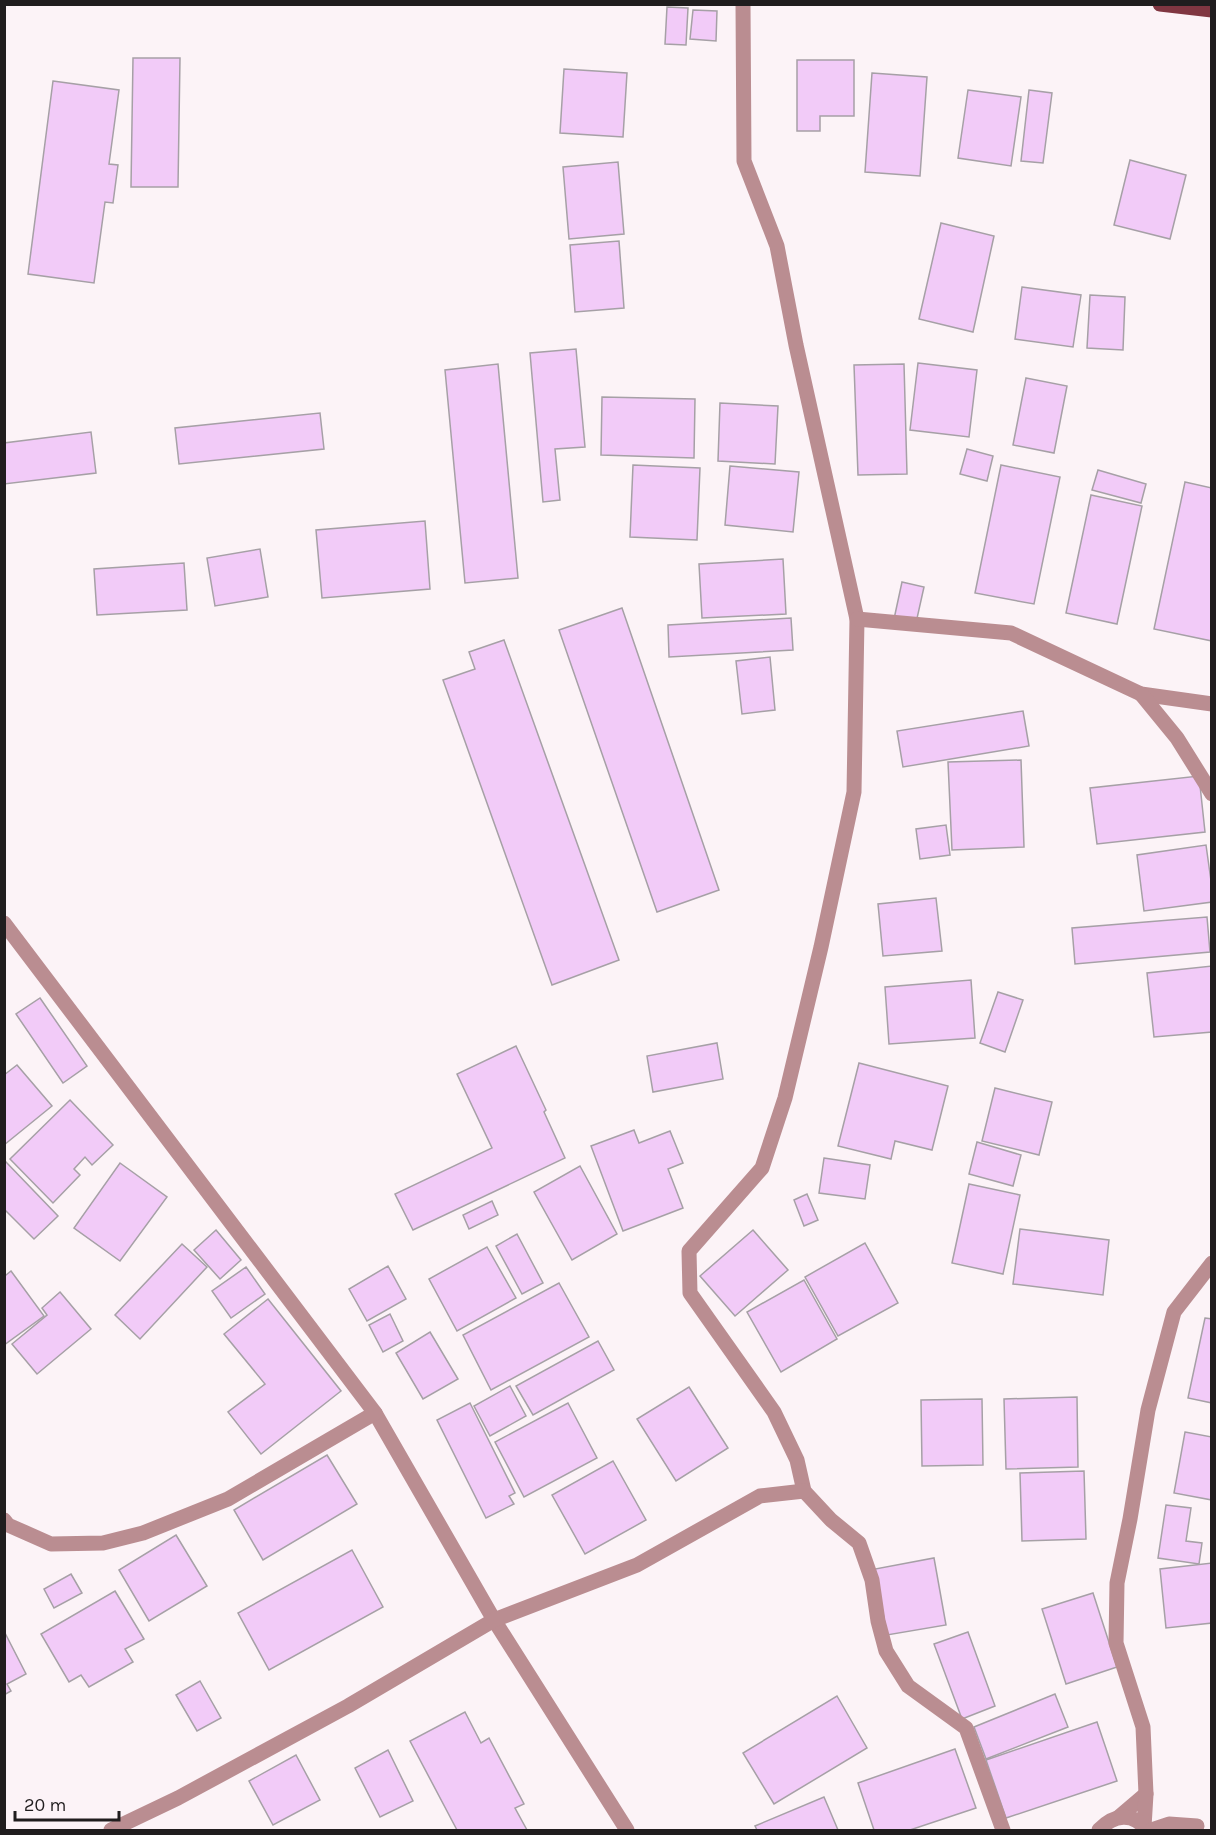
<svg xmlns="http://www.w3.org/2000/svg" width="1216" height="1835" font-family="Karla,sans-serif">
<rect width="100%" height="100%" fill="#fcf3f7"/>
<g fill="#f2cbf8" stroke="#a6a0a6" stroke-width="1.5">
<path d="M 667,7 L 688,8 L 686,45 L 665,44 Z"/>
<path d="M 693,10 L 717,11 L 716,41 L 690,39 Z"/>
<path d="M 133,58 L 180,58 L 178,187 L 131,187 Z"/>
<path d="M 797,60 L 854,60 L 854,116 L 820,116 L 820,131 L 797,131 Z"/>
<path d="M 564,69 L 627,73 L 623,137 L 560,133 Z"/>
<path d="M 872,73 L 927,77 L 920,176 L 865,172 Z"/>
<path d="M 53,81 L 119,90 L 109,164 L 118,165 L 113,203 L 105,202 L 94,283 L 28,274 Z"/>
<path d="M 968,90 L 1021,97 L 1011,166 L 958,158 Z"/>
<path d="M 1029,90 L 1052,93 L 1043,163 L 1021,161 Z"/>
<path d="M 1130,160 L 1186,175 L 1170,239 L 1114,225 Z"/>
<path d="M 618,162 L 624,234 L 569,239 L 563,167 Z"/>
<path d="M 941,223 L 994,236 L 973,332 L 919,319 Z"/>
<path d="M 619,241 L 624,308 L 575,312 L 570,245 Z"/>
<path d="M 1022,287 L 1081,295 L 1073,347 L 1015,339 Z"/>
<path d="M 1090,295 L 1125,297 L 1123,350 L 1087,348 Z"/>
<path d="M 576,349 L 585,447 L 555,449 L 560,500 L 543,502 L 530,353 Z"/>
<path d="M 918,363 L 977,370 L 969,437 L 910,430 Z"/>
<path d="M 498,364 L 518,578 L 465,583 L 445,370 Z"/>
<path d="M 904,364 L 907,474 L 858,475 L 854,365 Z"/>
<path d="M 1026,378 L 1067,386 L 1054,453 L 1013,445 Z"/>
<path d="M 602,397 L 695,399 L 694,458 L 601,455 Z"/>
<path d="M 720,403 L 778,406 L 775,464 L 718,461 Z"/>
<path d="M 320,413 L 324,449 L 179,464 L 175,428 Z"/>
<path d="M 91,432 L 96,473 L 4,484 L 4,443 Z"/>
<path d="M 967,449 L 993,456 L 987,481 L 960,474 Z"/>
<path d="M 633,465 L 700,468 L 697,540 L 630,537 Z"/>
<path d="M 1001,465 L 1060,477 L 1034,604 L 975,593 Z"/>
<path d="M 730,466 L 799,472 L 793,532 L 725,525 Z"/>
<path d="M 1098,470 L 1146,484 L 1141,503 L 1092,490 Z"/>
<path d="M 1185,482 L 1212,488 L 1212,641 L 1154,629 Z"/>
<path d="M 1091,495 L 1142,506 L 1117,624 L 1066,613 Z"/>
<path d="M 425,521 L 430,589 L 322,598 L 316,530 Z"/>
<path d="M 260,549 L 268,597 L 215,606 L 207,558 Z"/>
<path d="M 783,559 L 786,614 L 702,618 L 699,564 Z"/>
<path d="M 184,563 L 187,610 L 97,615 L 94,569 Z"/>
<path d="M 902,582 L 924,587 L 916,623 L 894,619 Z"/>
<path d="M 622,608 L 719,890 L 657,912 L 559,630 Z"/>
<path d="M 791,618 L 793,650 L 669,657 L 668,625 Z"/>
<path d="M 504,640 L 619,960 L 552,985 L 443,680 L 475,669 L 469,652 Z"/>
<path d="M 770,657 L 775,710 L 742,714 L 736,661 Z"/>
<path d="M 1023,711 L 1029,746 L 903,767 L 897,731 Z"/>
<path d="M 1021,760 L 1024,847 L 952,850 L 948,762 Z"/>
<path d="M 1199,776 L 1205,832 L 1097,844 L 1090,788 Z"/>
<path d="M 946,825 L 950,855 L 920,859 L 916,829 Z"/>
<path d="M 1206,845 L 1212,888 L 1212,902 L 1144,911 L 1137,855 Z"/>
<path d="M 936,898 L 942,951 L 883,956 L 878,904 Z"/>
<path d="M 1207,917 L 1210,952 L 1075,964 L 1072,928 Z"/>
<path d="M 1212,966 L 1212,1032 L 1154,1037 L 1147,973 Z"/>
<path d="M 971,980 L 975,1038 L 889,1044 L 885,987 Z"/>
<path d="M 998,992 L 1023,1000 L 1005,1052 L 980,1043 Z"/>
<path d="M 40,998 L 87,1066 L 63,1083 L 16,1014 Z"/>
<path d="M 717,1043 L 723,1079 L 653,1092 L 647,1056 Z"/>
<path d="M 516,1046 L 546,1110 L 544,1112 L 565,1158 L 413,1230 L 395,1194 L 492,1148 L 457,1074 Z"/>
<path d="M 859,1063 L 948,1086 L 932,1150 L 895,1141 L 891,1159 L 838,1146 Z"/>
<path d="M 17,1065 L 52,1106 L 4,1145 L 4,1075 Z"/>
<path d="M 995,1088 L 1052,1102 L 1039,1155 L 982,1141 Z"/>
<path d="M 70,1100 L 113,1145 L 92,1165 L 85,1157 L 74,1169 L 80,1175 L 53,1203 L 10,1159 Z"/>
<path d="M 634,1130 L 639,1143 L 670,1131 L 683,1163 L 668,1169 L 683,1208 L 623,1231 L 591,1146 Z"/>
<path d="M 977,1142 L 1021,1155 L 1013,1186 L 969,1174 Z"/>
<path d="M 824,1158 L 870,1165 L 865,1199 L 819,1193 Z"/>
<path d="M 6,1162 L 58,1216 L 34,1239 L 4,1209 L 4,1163 Z"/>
<path d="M 120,1163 L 167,1197 L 120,1261 L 74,1228 Z"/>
<path d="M 580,1166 L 617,1234 L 572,1260 L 534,1192 Z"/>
<path d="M 969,1184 L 1020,1195 L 1003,1274 L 952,1263 Z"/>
<path d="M 807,1194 L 818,1220 L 804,1226 L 794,1200 Z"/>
<path d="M 492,1201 L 498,1215 L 469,1229 L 463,1215 Z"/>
<path d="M 1020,1229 L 1109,1240 L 1103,1295 L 1013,1284 Z"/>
<path d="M 216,1230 L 241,1260 L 220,1279 L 194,1250 Z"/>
<path d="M 753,1230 L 788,1270 L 735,1316 L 700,1276 Z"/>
<path d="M 517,1234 L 543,1283 L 522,1294 L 496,1246 Z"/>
<path d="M 865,1243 L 898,1303 L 838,1336 L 805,1277 Z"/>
<path d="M 182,1244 L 207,1267 L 140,1339 L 115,1315 Z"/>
<path d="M 487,1247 L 516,1298 L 457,1331 L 429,1279 Z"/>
<path d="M 388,1266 L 406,1299 L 367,1321 L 349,1289 Z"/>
<path d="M 246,1267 L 265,1294 L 231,1318 L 212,1291 Z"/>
<path d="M 11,1271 L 44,1316 L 4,1345 L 4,1273 L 6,1275 Z"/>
<path d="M 804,1280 L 837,1339 L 781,1372 L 747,1312 Z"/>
<path d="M 559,1283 L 589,1337 L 491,1390 L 463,1335 Z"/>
<path d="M 60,1292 L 91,1329 L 37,1374 L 12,1344 L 47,1315 L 42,1308 Z"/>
<path d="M 268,1299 L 341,1391 L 261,1454 L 228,1412 L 265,1384 L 224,1334 Z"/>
<path d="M 390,1314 L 403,1341 L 383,1352 L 369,1325 Z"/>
<path d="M 1205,1318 L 1212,1319 L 1212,1403 L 1188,1398 Z"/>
<path d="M 430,1332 L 458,1379 L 423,1399 L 396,1353 Z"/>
<path d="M 598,1341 L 614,1370 L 533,1415 L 516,1386 Z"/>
<path d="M 510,1386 L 526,1416 L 490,1436 L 474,1406 Z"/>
<path d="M 689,1387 L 728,1448 L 676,1481 L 637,1419 Z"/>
<path d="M 1077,1397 L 1078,1467 L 1006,1469 L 1004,1399 Z"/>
<path d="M 982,1399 L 983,1465 L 922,1466 L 921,1400 Z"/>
<path d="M 470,1403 L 515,1493 L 509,1496 L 514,1504 L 486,1518 L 437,1420 Z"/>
<path d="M 568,1403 L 597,1458 L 524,1497 L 495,1442 Z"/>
<path d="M 1185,1432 L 1212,1437 L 1212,1500 L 1174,1493 Z"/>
<path d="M 327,1455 L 357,1504 L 263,1560 L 234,1510 Z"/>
<path d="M 613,1461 L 646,1520 L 585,1554 L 552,1495 Z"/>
<path d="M 1084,1471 L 1086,1539 L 1022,1541 L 1020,1473 Z"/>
<path d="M 1166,1505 L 1191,1508 L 1186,1541 L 1202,1543 L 1199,1564 L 1158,1558 Z"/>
<path d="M 176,1535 L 207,1586 L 149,1621 L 119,1570 Z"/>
<path d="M 352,1550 L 383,1607 L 269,1670 L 238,1613 Z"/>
<path d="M 934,1558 L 946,1625 L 887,1635 L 875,1569 Z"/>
<path d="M 1212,1563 L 1212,1623 L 1166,1628 L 1160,1569 Z"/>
<path d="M 71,1574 L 82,1593 L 54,1608 L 44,1589 Z"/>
<path d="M 115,1591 L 144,1639 L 125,1649 L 133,1662 L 89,1687 L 81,1675 L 69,1682 L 41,1634 Z"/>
<path d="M 1093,1593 L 1117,1667 L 1066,1684 L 1042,1609 Z"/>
<path d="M 4,1631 L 26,1674 L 7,1684 L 11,1691 L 4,1695 Z"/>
<path d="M 968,1632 L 995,1706 L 962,1719 L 934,1644 Z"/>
<path d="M 200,1681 L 221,1718 L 197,1731 L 176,1695 Z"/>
<path d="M 1055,1694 L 1068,1727 L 986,1759 L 974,1727 Z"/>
<path d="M 837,1696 L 867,1748 L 774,1804 L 743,1753 Z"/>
<path d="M 465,1712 L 481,1743 L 489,1738 L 524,1804 L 515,1808 L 527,1830 L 457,1830 L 410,1741 Z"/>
<path d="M 1097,1722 L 1117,1781 L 1006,1818 L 986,1760 Z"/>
<path d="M 955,1749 L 976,1808 L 910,1830 L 874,1830 L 858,1783 Z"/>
<path d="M 388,1750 L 413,1801 L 380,1817 L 355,1768 Z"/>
<path d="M 296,1755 L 320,1800 L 273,1825 L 249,1781 Z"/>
<path d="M 824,1797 L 838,1830 L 757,1830 L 755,1826 Z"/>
</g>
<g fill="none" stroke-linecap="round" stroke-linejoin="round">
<g stroke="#ba8d91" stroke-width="15">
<path d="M 743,4 L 744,161 L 777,246 L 796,345 L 857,619 L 854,792 L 821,947 L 785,1098 L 762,1168 L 689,1251 L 690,1293 L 774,1412 L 797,1460 L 804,1491 L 831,1520 L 859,1543 L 872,1580 L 878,1621 L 886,1651 L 908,1686 L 966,1728 L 1003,1830"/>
<path d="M 857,619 L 1011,633 L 1141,694 L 1212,704"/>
<path d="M 1141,694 L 1177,738 L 1212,794"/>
<path d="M 4,923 L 375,1413 L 494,1620 L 627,1830"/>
<path d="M 4,1520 L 8,1525 L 51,1544 L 103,1543 L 143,1533 L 228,1499 L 375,1413"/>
<path d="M 1119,1817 L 1146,1794"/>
<path d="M 1144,1827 L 1146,1794 L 1143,1727 L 1116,1643 L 1117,1583 L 1130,1519 L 1148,1410 L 1174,1312 L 1212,1263"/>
<path d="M 111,1830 L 178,1798 L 348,1706 L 494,1620 L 637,1565 L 760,1496 L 804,1491"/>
<path d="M 1099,1830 C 1114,1814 1133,1812 1147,1830"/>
<path d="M 1151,1830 L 1169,1824 L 1197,1826"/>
</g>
<path stroke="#803641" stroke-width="15" d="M 1160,4 L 1212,10"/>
</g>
<rect width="1216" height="1835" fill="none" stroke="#201d1e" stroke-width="12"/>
<path d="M15 1811v9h104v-9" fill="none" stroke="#201d1e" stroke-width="3"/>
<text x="24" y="1811" font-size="18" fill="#201d1e" stroke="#fcf3f7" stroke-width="4.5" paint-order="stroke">20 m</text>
</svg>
